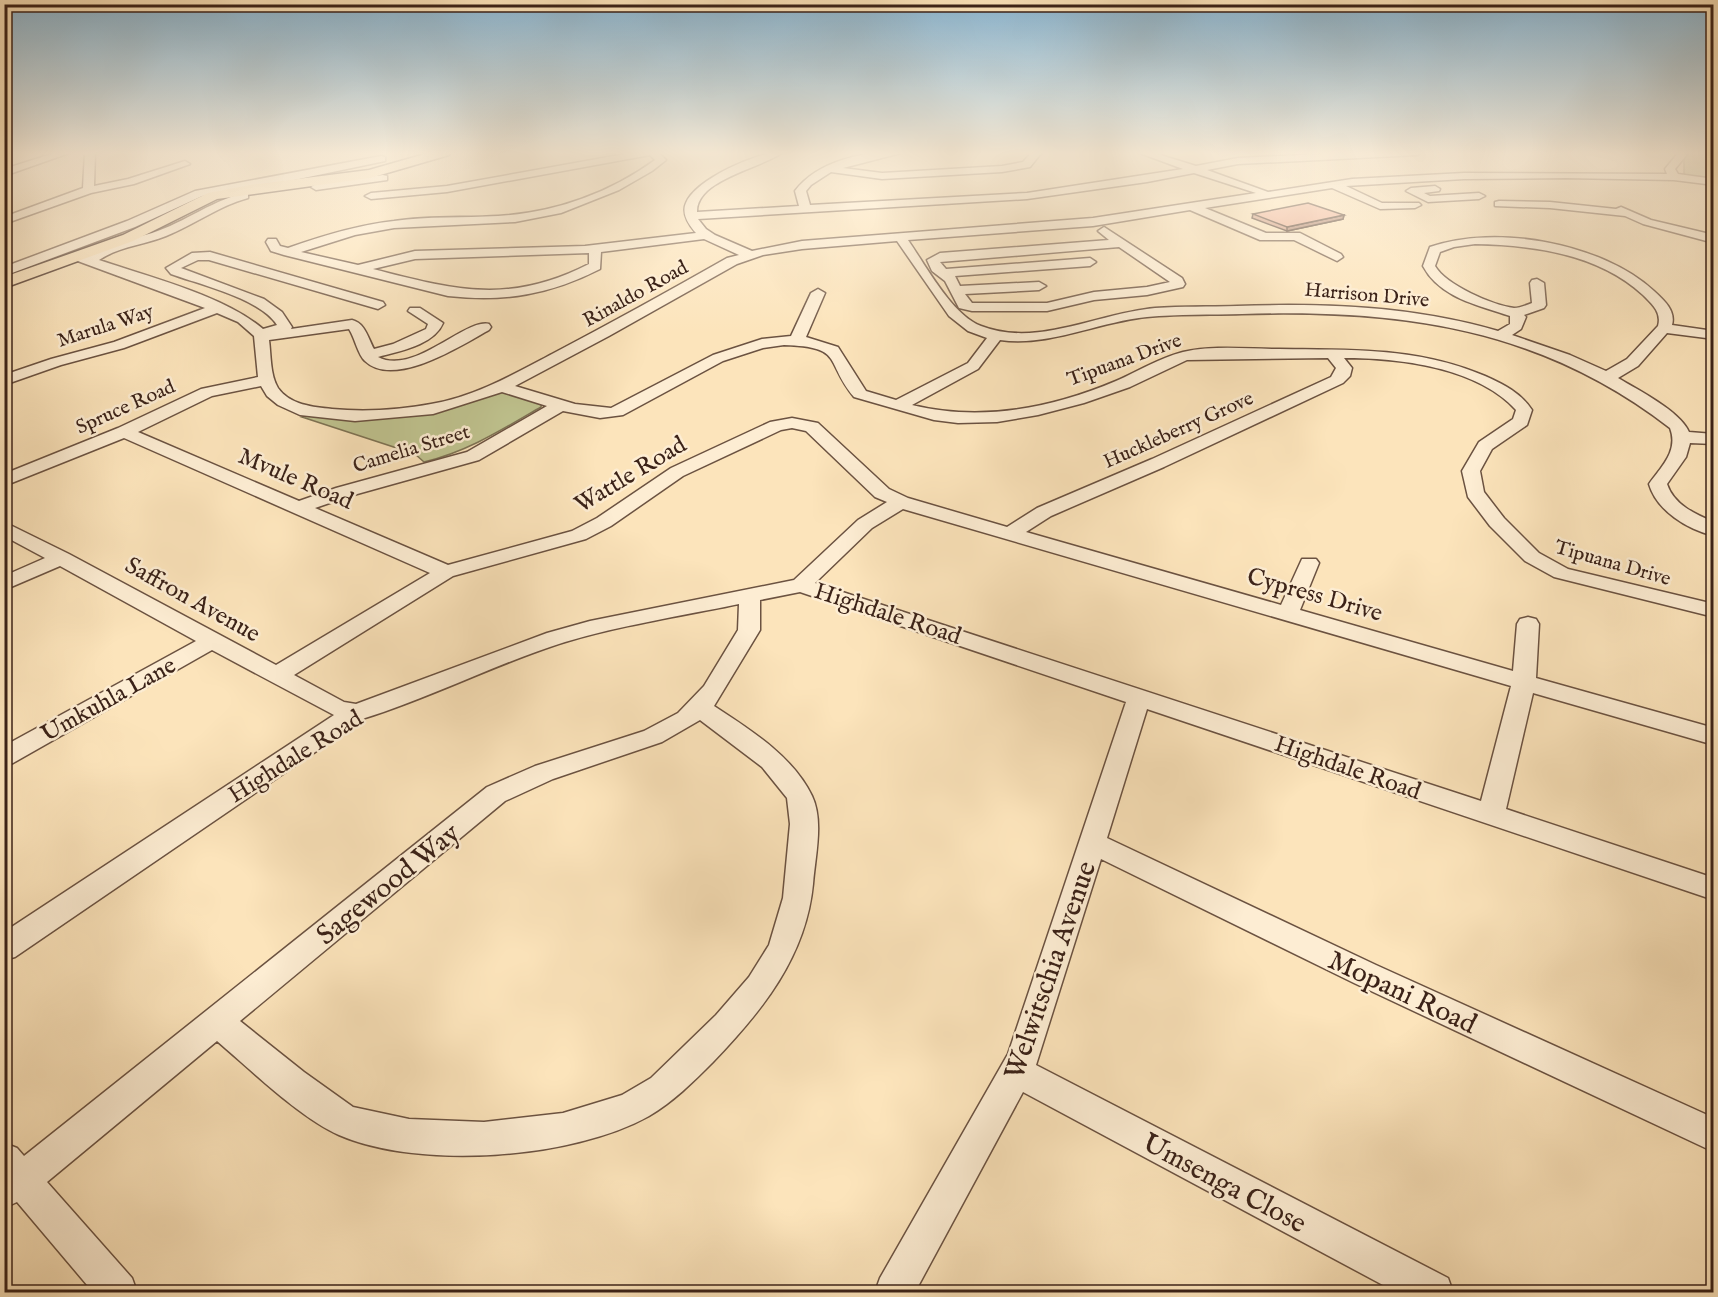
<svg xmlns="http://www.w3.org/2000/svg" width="1718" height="1297" font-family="'IM FELL English',serif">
<rect width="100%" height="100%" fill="#fce4bb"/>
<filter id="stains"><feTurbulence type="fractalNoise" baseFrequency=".00333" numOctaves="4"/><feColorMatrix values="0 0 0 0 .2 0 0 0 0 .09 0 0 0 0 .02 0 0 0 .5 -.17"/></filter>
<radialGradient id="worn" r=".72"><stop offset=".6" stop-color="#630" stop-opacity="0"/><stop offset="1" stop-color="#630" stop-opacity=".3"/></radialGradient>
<g fill="#c0c490" stroke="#7e7354" stroke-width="1.5">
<path d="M 1684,152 L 1713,152 L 1713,182 L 1684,178 Z"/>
<path d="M 497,387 L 542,401 L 541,407 C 503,429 467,452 424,462 L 415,454 L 302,417 L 309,415 L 340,418 L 460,403 Z"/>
</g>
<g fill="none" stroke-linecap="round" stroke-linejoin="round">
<g stroke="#6b5241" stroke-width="3">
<g id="minor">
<path d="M 58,152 L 72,152 L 4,176 L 4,169 Z"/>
<path d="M 85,152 L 95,152 L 94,186 L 128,179 L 185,161 L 190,164 L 134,184 L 91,193 L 4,224 L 4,217 L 83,188 Z"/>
<path d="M 636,152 L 658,152 L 666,160 L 652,171 L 619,190 L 561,213 L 515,222 L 394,228 L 355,235 L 301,252 L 358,265 L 415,251 L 585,246 L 696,233 C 689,225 681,214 686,203 C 696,179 759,151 783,152 C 763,168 696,179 697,212 L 799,206 L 795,191 C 818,160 868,150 905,152 L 843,168 L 882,173 L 1002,166 L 1023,162 L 1032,152 L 1042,152 L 1030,167 L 1002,172 L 882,179 L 831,172 L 811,185 L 806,191 L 810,205 L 1027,193 L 1183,169 L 1137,152 L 1151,152 L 1196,166 L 1238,158 L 1362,152 L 1422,152 L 1417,155 L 1238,164 L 1207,170 L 1268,192 L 1352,179 L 1464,173 L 1667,174 L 1665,169 L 1679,152 L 1689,152 L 1675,169 L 1678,174 L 1714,179 L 1714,185 L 1674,180 L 1565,178 L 1464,179 L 1346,186 L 1382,203 L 1419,203 L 1421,205 L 1415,208 L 1380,209 L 1332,188 L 1205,208 L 1266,233 L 1300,233 L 1341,254 L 1343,257 L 1337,261 L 1294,240 L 1260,240 L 1190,210 L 1093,226 L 908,240 C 926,266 952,315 981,326 C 1037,348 1098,313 1155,308 C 1182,306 1209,307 1237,306 C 1326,303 1412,306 1498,331 L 1510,324 L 1510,316 C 1478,305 1440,298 1423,266 L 1430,247 C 1496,224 1602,243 1654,291 C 1664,300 1676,311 1672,325 L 1714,331 L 1714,339 L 1667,333 L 1638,366 L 1618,378 C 1638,390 1680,411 1689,432 L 1714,434 L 1714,444 L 1690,443 L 1686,457 L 1667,484 C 1674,505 1695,514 1714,522 L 1714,536 C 1687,529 1657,511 1649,484 C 1661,467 1679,451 1670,428 C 1541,328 1402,309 1242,314 C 1210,315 1179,314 1147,317 C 1097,322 1050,347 1000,340 L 978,369 L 912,405 C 981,422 1052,408 1116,381 C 1139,371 1159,358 1183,352 C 1214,345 1248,349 1279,349 C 1350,350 1418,347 1485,376 C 1503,384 1521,393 1532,410 L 1527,425 L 1492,449 L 1480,471 L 1484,492 L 1504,518 L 1539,553 L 1568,569 L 1714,604 L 1714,617 L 1554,577 L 1525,561 L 1490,526 L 1468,497 L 1462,471 L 1479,442 L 1513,419 L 1516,410 C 1477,367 1399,358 1344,358 L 1352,368 L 1350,376 L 1343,383 L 1164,467 L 1051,516 L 1026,532 L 1281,605 L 1302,559 L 1316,559 L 1319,563 L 1300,610 L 1513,671 L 1517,624 L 1520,619 L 1528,617 L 1536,619 L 1539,624 L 1536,678 L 1714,728 L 1714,745 L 1533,693 L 1506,809 L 1714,878 L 1714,900 L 1147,709 L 1107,838 L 1376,965 L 1714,1118 L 1714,1152 L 1354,983 L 1101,859 L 1036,1065 L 1448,1278 L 1453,1292 L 1396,1292 L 1023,1092 L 915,1292 L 875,1292 L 880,1278 L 1008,1054 L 1126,702 L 800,592 L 760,600 L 760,630 L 714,706 C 749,729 793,756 812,796 C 824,821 815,857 813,884 C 806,957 762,1011 713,1062 C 692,1083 674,1101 649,1116 C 572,1159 420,1170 339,1135 C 300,1118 250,1069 217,1041 L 47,1182 L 132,1278 L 137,1292 L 93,1292 L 17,1202 L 4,1208 L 4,1143 L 17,1148 L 24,1156 L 487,787 L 535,766 L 644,731 L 678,713 L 704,686 L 738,630 L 739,604 C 681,616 622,625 565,642 C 497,663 433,697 365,718 L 15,957 L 4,960 L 4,932 L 334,715 L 212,650 L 13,763 L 4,766 L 4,746 L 196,641 L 60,566 L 4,590 L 4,576 L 45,558 L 4,536 L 4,522 L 69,554 L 276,665 L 430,573 L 124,438 L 4,486 L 4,474 L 118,428 L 201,389 L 258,377 L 254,336 L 238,322 L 217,313 L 124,348 L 61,365 L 4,385 L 4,375 L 51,359 L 114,342 L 205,308 L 75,260 L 73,257 L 79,253 L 89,256 C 104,242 127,241 145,235 C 180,226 208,202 244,193 L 248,194 L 248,198 C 218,206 194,225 166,236 C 144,245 120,246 99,260 C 149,277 225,296 263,329 L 277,325 C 259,298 201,285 171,274 L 166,268 L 192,253 L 210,252 L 383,302 L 385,305 L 378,309 L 209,260 L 198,260 L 181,268 L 264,299 L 282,312 L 292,327 L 291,329 L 352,320 C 365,323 368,338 374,349 L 393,344 L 426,329 L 428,324 L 408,311 L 410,308 L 420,308 L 443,323 C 434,345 400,351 378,357 C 414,376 465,318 489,324 L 491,327 L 489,330 C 462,345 394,389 365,361 C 358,355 355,338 349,329 L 269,340 C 271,355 270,375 278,388 C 290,405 313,407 332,409 C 364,412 399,410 431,404 C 474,397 514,374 552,354 C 611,323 669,291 727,258 L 739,255 L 704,239 L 601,252 L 600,269 C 549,295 505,302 448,296 L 284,255 L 271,251 L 266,242 L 268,239 L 276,239 L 280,246 L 288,248 C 322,236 357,225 394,221 C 428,216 463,218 498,216 C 554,213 610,193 655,160 L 650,155 L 447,192 L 371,199 L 365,196 L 371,193 L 447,186 ZM 1194,173 L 1256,193 L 1093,218 L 802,241 L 752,251 L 715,235 L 706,229 L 698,219 L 1027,199 L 1147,182 ZM 897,241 L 949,316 L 968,331 L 987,338 L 968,363 L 896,400 L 866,391 L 838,347 L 806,337 L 825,293 L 818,289 L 811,293 L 791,336 L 762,339 L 713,355 L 611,408 L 575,404 L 515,386 L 609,336 L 737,264 L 763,255 L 802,249 ZM 1475,244 C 1533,245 1599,254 1643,295 C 1652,304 1662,312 1658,326 L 1627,359 L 1606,371 L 1570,355 L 1512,335 L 1521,329 L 1526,317 L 1524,315 L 1544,308 L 1546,305 L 1544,283 L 1537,279 L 1532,280 L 1530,283 L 1532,303 C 1527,305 1519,308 1514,308 C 1492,305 1446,285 1435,266 L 1440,252 L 1454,247 ZM 589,253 L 589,264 C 509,305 455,290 373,269 L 415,259 ZM 784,345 C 845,347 824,361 854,397 L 934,420 L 958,423 L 997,422 L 1038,415 L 1084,403 L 1130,387 L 1187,360 L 1328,358 L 1336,368 L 1331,377 L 1152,459 L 1037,508 L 1007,527 L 908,498 L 889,489 L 818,423 L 792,418 L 770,422 L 671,468 L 597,518 L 572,531 L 448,565 L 315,508 L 350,496 L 479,460 L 563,411 L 600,418 L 623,415 L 723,361 L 763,348 ZM 261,386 L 267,396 L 278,405 L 300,415 L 355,421 L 433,414 L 502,392 L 547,406 L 467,452 L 336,488 L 299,501 L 138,432 L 212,396 ZM 792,428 L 806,431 L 875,497 L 887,502 L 858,520 L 794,580 L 590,621 L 547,633 L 356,704 L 344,702 L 294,675 L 453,576 L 586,539 L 611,526 L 683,476 L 781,430 ZM 903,509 L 1511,686 L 1481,801 L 815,583 L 872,528 ZM 700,720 L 762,767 L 787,798 L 790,824 L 783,898 L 769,945 L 749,977 L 716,1015 L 651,1078 L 622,1095 L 563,1113 L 484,1122 L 409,1119 L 353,1107 L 304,1072 L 240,1021 L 505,801 L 553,779 L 662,742 Z"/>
<path d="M 381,156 L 385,157 L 385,161 L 294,180 L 202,196 L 135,227 L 4,276 L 4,267 L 127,221 L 195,191 Z"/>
<path d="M 383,175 L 387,176 L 387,180 L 316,190 L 311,187 L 316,184 Z"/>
<path d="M 1435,186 L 1440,189 L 1439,191 L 1424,193 L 1430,196 L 1479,193 L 1485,196 L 1479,199 L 1428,202 L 1406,191 L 1411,188 Z"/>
<path d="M 1499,201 L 1550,202 L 1616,209 L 1621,207 L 1651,220 L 1714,235 L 1714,243 L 1643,224 L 1625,216 L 1550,208 L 1495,206 L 1495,202 Z"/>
<path d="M 1104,227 L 1182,278 L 1185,284 L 1183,287 L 1147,295 L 1094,300 L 1047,311 L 972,311 L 959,308 L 945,281 L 932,271 L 927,260 L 940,253 L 1109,240 L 1098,231 ZM 1119,247 L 1170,282 L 1147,287 L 1094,292 L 1047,303 L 972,303 L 965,294 L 1039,290 L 1046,286 L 1039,282 L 960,286 L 955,276 L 1090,266 L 1096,262 L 1090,258 L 946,269 L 940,262 Z"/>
</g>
</g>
<g stroke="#3b2218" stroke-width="3">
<path id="major" d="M 432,152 L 451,152 L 449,155 L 370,178 L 217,199 L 133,241 L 4,288 L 4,277 L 123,235 L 208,193 L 250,185 L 369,170 Z"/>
</g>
<use href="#minor" fill="#fdedd3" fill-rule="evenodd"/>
<use href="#major" fill="#fce4bb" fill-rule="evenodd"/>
</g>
<path fill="#cd947f" stroke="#3b2218" stroke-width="1.5" d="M 1253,214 L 1344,215 L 1343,219 L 1287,231 L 1252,218 Z"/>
<path fill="#a77868" stroke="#3b2218" stroke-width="1.5" d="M 1344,215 L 1343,219 L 1287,231 L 1287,227 Z"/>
<path fill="#eeac94" stroke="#3b2218" stroke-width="1.5" d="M 1308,203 L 1344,215 L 1287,227 L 1253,214 Z"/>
<linearGradient id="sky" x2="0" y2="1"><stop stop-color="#8bb8d5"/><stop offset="0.46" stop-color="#fef3e0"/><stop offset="1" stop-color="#fef3e0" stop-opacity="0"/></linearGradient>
<rect width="1718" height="333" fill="url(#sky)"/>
<g text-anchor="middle" stroke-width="5" stroke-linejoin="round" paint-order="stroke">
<g font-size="20" fill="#3b2218" stroke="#fdedd3">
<text transform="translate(635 293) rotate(-29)" y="7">Rinaldo Road</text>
<text transform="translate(1367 294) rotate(5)" y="7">Harrison Drive</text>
<text transform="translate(105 325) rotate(-18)" y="7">Marula Way</text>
<text transform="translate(1124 359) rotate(-20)" y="7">Tipuana Drive</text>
<text transform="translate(125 406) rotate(-24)" y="7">Spruce Road</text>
<text transform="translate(1178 429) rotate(-24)" y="7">Huckleberry Grove</text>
<text transform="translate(411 448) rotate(-17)" y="7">Camelia Street</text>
<text transform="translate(1613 562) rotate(16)" y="7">Tipuana Drive</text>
</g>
<g font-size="24" fill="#3b2218" stroke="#fdedd3">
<text transform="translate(630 474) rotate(-31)" y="8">Wattle Road</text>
<text transform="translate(296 478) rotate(23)" y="8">Mvule Road</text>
<text transform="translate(1315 594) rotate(16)" y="8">Cypress Drive</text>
<text transform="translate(193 599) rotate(29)" y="8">Saffron Avenue</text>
<text transform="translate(888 613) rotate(18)" y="8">Highdale Road</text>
<text transform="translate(108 699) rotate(-29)" y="8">Umkuhla Lane</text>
<text transform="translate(295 756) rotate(-32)" y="8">Highdale Road</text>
<text transform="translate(1348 767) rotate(19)" y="8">Highdale Road</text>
</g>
<g font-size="28" fill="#3b2218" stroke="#fdedd3">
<text transform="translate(387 883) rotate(-39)" y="10">Sagewood Way</text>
<text transform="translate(1049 970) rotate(-71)" y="10">Welwitschia Avenue</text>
<text transform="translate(1403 991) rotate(25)" y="10">Mopani Road</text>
<text transform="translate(1225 1182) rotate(28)" y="10">Umsenga Close</text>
</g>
</g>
<rect width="1718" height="1297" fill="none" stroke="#fce4bb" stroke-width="24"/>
<rect x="6" y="6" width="1706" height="1285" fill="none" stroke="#3b2218" stroke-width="3"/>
<rect x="12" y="12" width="1694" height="1273" fill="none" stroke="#3b2218" stroke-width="1.5"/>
<rect width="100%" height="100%" filter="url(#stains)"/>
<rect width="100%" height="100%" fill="url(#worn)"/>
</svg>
